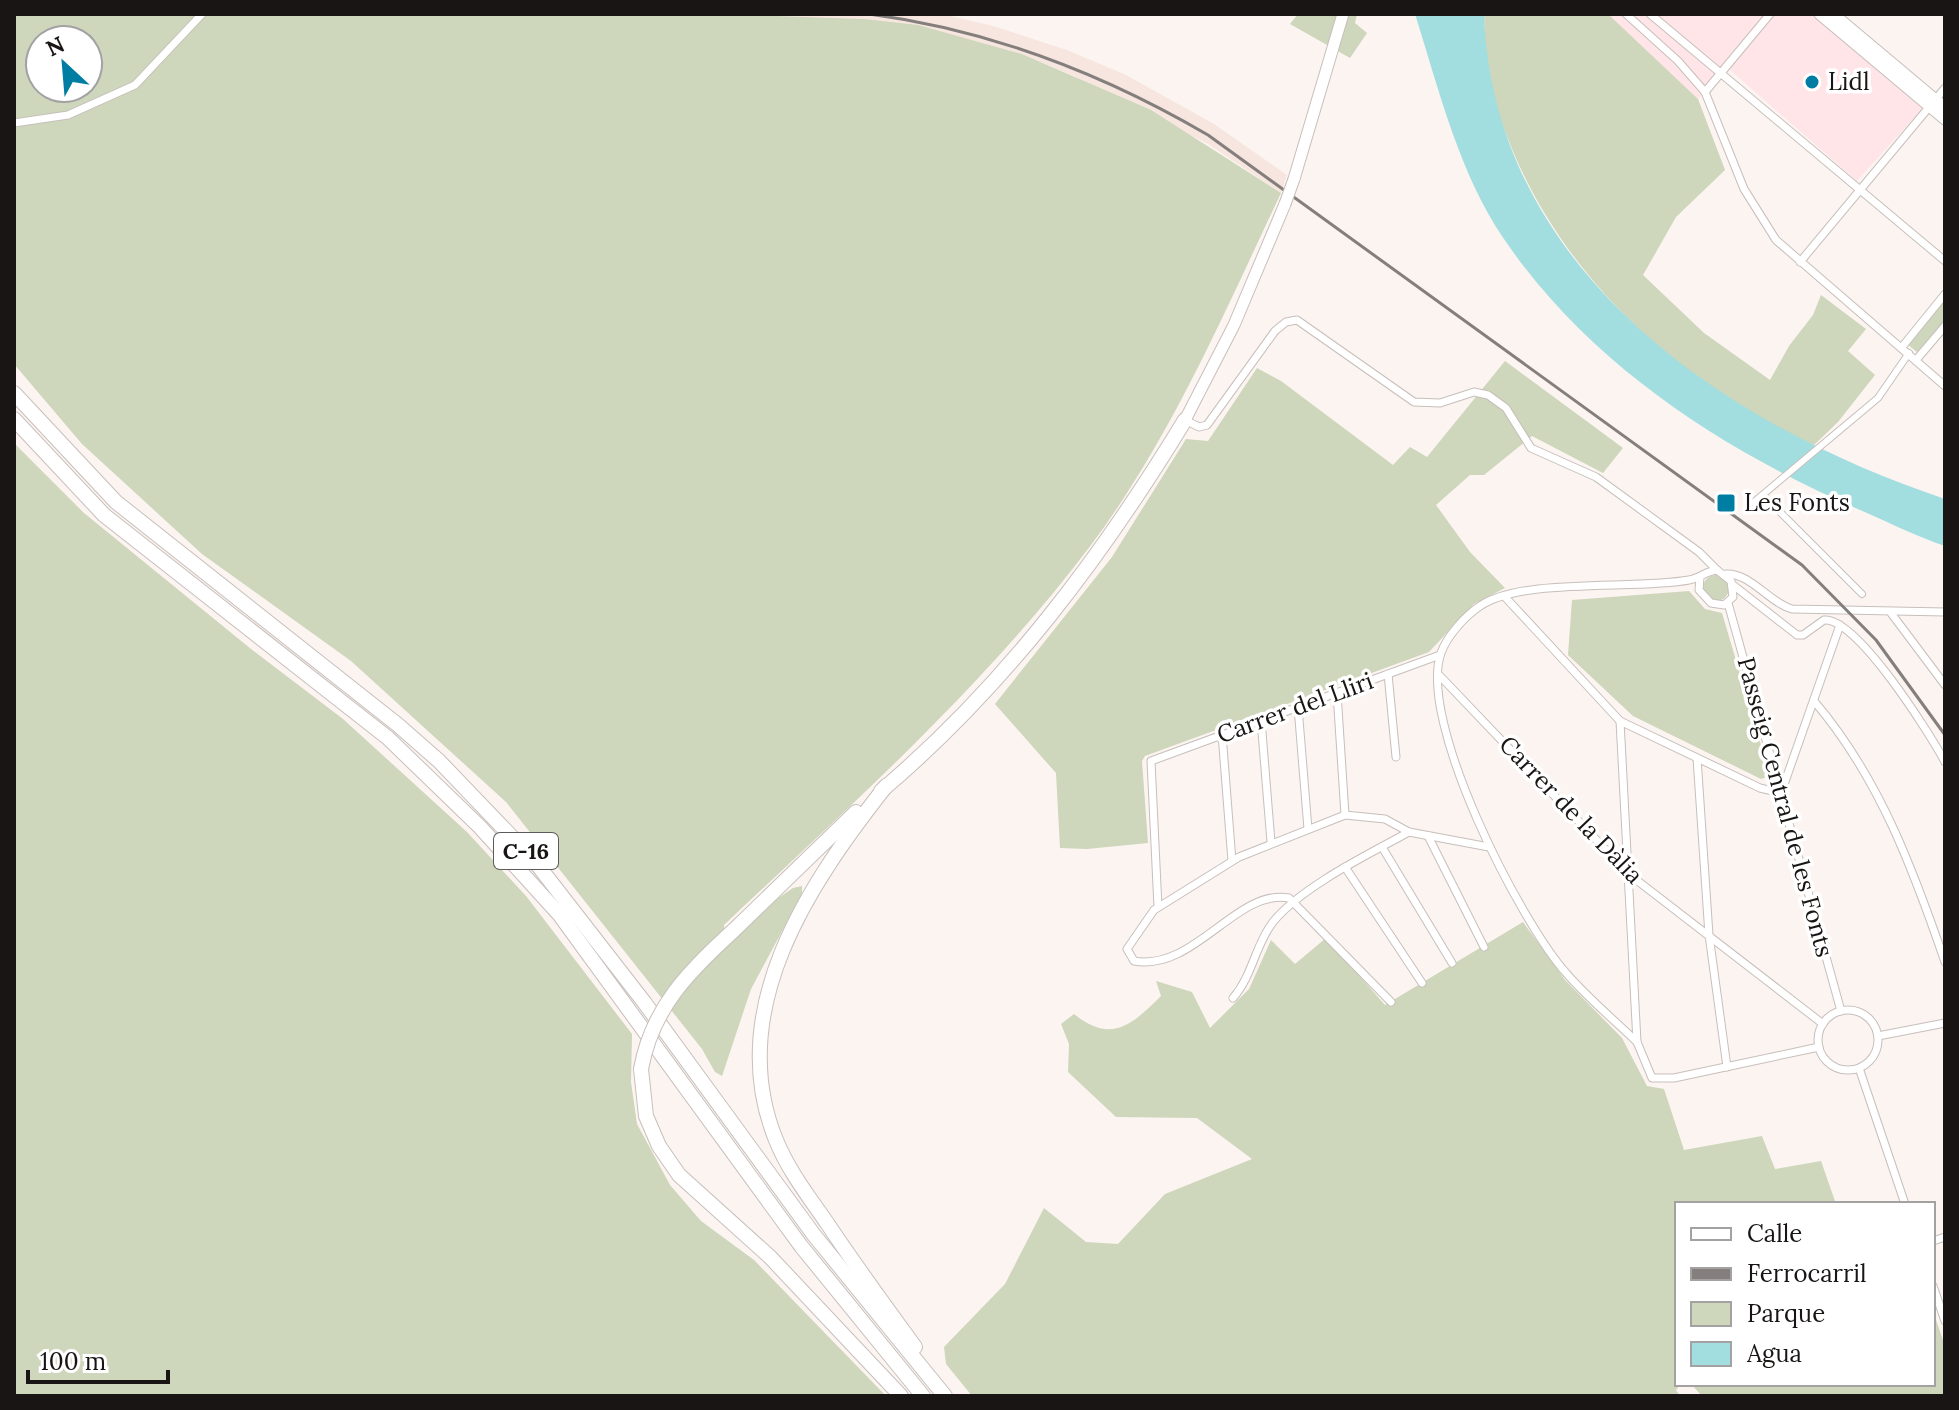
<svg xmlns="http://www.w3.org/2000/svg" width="1959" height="1410" font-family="Lora,serif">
<rect width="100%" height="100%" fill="#fcf4f0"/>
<path fill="#ffe4e8" d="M 1608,14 L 1815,14 L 1924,107 L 1857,181 L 1730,70 L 1698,99 Z"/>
<path fill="#f6e6df" d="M 723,14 L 942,14 L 993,26 L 1067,50 L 1126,75 L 1214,124 L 1287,175 L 1281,193 L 1208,144 L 1072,75 L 1022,54 L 975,41 L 864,19 Z"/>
<g fill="#ced6bb" fill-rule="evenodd">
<path d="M 14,14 L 723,14 L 864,19 L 918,25 L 1022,54 L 1151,110 L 1281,193 C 1224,313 1171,438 1091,545 C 984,687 853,803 724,925 L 725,934 L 793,888 L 802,886 L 802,894 L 751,989 L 722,1076 L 715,1072 L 702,1049 L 506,802 L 351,661 L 202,554 L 82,444 L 14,364 ZM 40,40 L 88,40 L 88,88 L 40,88 Z"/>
<path d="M 1298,14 L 1357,14 L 1355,23 L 1367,33 L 1350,58 L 1290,24 Z"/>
<path d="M 1484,14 L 1608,14 L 1698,99 L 1725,170 L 1676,217 L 1643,275 L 1704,333 L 1770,380 L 1789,346 L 1813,315 L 1821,295 L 1866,329 L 1848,351 L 1875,375 L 1838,422 L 1813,446 C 1680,385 1561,276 1508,139 C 1498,115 1489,88 1486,63 C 1484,47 1485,30 1484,14 Z"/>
<path d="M 1945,299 L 1945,320 L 1917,352 L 1907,344 Z"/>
<path d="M 1505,361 L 1623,448 L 1603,473 L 1532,436 L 1484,475 L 1470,475 L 1436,505 L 1470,552 L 1505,588 L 1474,604 L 1429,652 L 1145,756 L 1142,761 L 1148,843 L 1087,849 L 1060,848 L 1056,773 L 995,704 L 1112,557 L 1186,439 L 1208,441 L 1257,368 L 1281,381 L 1393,465 L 1410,447 L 1427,457 Z"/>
<path d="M 14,443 L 84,513 L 251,649 L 343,719 L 467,832 L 526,896 L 632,1034 L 631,1082 L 637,1124 L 670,1185 L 701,1221 L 754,1260 L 886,1396 L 14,1396 Z"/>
<circle cx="1716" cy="588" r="13"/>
<path d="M 1689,591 L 1705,609 L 1722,613 L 1769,772 L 1767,777 L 1761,779 L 1633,716 L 1568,655 L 1572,600 Z"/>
<path d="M 1523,922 L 1565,980 L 1622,1038 L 1647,1086 L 1664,1089 L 1684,1150 L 1762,1136 L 1775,1169 L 1821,1161 L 1836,1204 L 1677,1204 L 1677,1384 L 1681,1384 L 1676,1390 L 1680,1396 L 972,1396 L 946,1364 L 944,1347 L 1005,1284 L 1044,1208 L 1086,1242 L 1118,1244 L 1165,1194 L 1252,1159 L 1197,1118 L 1116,1117 L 1068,1072 L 1069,1044 L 1061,1024 L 1074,1014 C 1111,1044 1132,1025 1161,996 L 1156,981 L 1192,992 L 1210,1028 L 1249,989 L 1271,940 L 1295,964 L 1326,938 L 1385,1005 Z"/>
<path d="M 1933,1311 L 1945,1346 L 1945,1396 L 1702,1396 L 1691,1384 L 1933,1384 Z"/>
</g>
<path fill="#a2dddf" d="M 1415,14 L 1484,14 C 1493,270 1724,425 1945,499 L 1945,546 C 1918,537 1892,524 1867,513 C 1727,453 1591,367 1504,239 C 1459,173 1439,90 1415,14 Z"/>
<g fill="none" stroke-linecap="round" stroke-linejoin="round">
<g stroke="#c7bfbb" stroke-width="8">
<g id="pedestrian">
<path d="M 1763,495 L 1862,594"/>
<path d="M 1754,502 L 1878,398 L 1909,353"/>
</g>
</g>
<g stroke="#c7bfbb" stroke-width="9">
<g id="minor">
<path d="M 1626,14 L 1678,61 L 1705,92 L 1744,189 L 1776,240 L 1945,386"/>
<path d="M 1650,14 L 1945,261"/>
<path d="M 1705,92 L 1770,14"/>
<path d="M 1935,100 L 1945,88"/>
<path d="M 14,123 L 68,115 L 135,85 L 202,14"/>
<path d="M 1800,262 L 1930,106"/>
<path d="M 1902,347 L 1945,294"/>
<path d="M 1916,360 L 1945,326"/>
<path d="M 1185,420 L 1199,427 L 1207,425 L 1275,331 L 1286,322 L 1297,320 L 1414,402 L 1440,403 L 1474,392 L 1488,395 L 1506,408 L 1531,448 L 1596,477 L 1699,552 L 1717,570"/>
<path d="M 1726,574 C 1751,573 1768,602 1792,609 L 1945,612"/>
<path d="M 1733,585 L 1797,635 L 1803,635 L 1824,620 C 1856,616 1930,734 1945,762"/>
<path d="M 1505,597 L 1620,721 L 1760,788 L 1781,793 L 1840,625"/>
<path d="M 1728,603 L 1841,1011"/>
<path d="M 1891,613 L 1945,685"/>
<path d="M 1388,674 L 1396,757"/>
<path d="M 1440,676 L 1630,875 L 1823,1024"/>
<path d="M 1337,693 L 1345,815"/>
<path d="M 1814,701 C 1879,777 1913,869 1945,962"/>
<path d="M 1298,707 L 1308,829"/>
<path d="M 1261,720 L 1271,842"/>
<path d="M 1620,721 L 1637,1042 L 1652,1078 L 1674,1078 L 1819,1047"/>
<path d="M 1222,734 L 1232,861"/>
<path d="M 1697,758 L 1709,935 L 1727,1067"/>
<path d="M 1428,836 L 1484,947"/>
<path d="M 1382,847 L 1452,963"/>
<path d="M 1345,867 L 1422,983"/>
<path d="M 1158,907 L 1151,761 L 1440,655"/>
<path d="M 1233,998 C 1253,975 1255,945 1273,922 C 1301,887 1369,854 1409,832"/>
<path d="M 1391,1002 L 1289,898 C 1237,888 1194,972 1134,961 L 1127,949 L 1154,910 L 1239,857 L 1345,815 L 1385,819 L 1409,832 L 1489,847"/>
<circle cx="1848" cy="1040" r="30"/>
<path d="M 1878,1036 L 1945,1023"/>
<path d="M 1637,1042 C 1614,1020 1588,998 1567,974 C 1520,922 1417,721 1441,653 C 1447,636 1465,616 1480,606 C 1522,577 1636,590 1689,580 C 1700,578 1706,571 1717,570 L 1731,581 L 1733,597 L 1724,605 L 1711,603 L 1699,590 L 1700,577"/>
<path d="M 1859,1068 L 1905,1204"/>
<path d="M 1933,1241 L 1945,1237"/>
<path d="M 1933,1286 L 1945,1321"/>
</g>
</g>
<g stroke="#c7bfbb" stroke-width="13">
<g id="secondary">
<path d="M 1820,14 L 1945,119"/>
<path d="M 1833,14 L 1945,108"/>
<path d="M 1294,179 L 1343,14"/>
<path d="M 1185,420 L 1234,325 L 1285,204"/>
</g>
</g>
<g stroke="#c7bfbb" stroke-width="16">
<g id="motorway">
<path d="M 14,393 L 116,502 L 398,725 L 439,761 L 533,859 L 644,1002 L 814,1235 L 945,1396"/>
<path d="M 14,419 L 104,515 L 388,738 L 480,827 L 559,914 L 801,1246 L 923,1396"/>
<path d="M 886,786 C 809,884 723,1010 776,1140 C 788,1170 809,1197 827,1223 C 855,1265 885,1306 915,1347"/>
<path d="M 881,791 C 1005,686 1101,558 1185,420"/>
<path d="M 733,931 L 856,812"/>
<path d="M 641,1069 L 646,1116 L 659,1146 L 679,1175 L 770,1257 L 901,1396"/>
</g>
</g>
<use href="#pedestrian" stroke="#fff" stroke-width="6"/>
<use href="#minor" stroke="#fff" stroke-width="7"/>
<use href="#secondary" stroke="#fff" stroke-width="11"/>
<use href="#motorway" stroke="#fff" stroke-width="14"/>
<path stroke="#847f7c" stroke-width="3" d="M 869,14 C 991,30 1102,73 1208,135 L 1802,565 L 1876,640 L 1945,735"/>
<g stroke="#c7bfbb" stroke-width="13" stroke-linecap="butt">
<path id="secondary-bridge" d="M 1285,204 L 1294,179"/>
</g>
<g stroke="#c7bfbb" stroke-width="16" stroke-linecap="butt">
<path id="motorway-bridge" d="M 641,1069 C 652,1008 689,971 733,931"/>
</g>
<use href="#secondary-bridge" stroke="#fff" stroke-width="11"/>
<use href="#motorway-bridge" stroke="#fff" stroke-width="14"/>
</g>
<g fill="#007da3" stroke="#fff" stroke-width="3">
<circle cx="1812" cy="82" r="8"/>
<rect x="1716" y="493" width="20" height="20" rx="4"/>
</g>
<g text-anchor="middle" stroke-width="7" stroke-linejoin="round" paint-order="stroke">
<rect fill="#fff" stroke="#5d5b5a" stroke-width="2" x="494" y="833" width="64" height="36" rx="6"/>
<g font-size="22" font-weight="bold" fill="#181514">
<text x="526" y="859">C-16</text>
</g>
<g font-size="24" fill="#181514" stroke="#fff" text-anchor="start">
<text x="1828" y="90">Lidl</text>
<text x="1744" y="511">Les Fonts</text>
</g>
<g font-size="24" fill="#181514" stroke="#fff">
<text transform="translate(1295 708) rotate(-20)" y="8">Carrer del Lliri</text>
<text transform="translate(1785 807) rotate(75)" y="8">Passeig Central de les Fonts</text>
<text transform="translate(1571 810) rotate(46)" y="8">Carrer de la Dàlia</text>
</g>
</g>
<rect width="1959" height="1410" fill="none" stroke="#181514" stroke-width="32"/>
<rect x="1675" y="1202" width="260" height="184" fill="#ffffff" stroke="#a3a1a1" stroke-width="2"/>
<rect x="1691" y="1228" width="40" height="12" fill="#ffffff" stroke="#a3a1a1" stroke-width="2"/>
<text x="1747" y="1242" font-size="24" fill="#181514">Calle</text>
<rect x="1691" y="1268" width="40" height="12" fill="#847f7c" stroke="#a3a1a1" stroke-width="2"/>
<text x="1747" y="1282" font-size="24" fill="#181514">Ferrocarril</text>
<rect x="1691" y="1302" width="40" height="24" fill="#ced6bb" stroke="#a3a1a1" stroke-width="2"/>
<text x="1747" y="1322" font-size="24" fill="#181514">Parque</text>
<rect x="1691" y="1342" width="40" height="24" fill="#a2dddf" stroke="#a3a1a1" stroke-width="2"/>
<text x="1747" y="1362" font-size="24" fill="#181514">Agua</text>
<g transform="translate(64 64) rotate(334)"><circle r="38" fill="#ffffff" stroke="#a3a1a1" stroke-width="2"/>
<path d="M0-6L14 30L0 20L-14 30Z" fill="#007da3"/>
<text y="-12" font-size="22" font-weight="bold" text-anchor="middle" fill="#181514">N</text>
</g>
<path d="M28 1370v12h140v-12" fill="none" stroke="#181514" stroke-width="4"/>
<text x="40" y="1370" font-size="24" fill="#181514" stroke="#ffffff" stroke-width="6" paint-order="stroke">100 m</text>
</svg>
